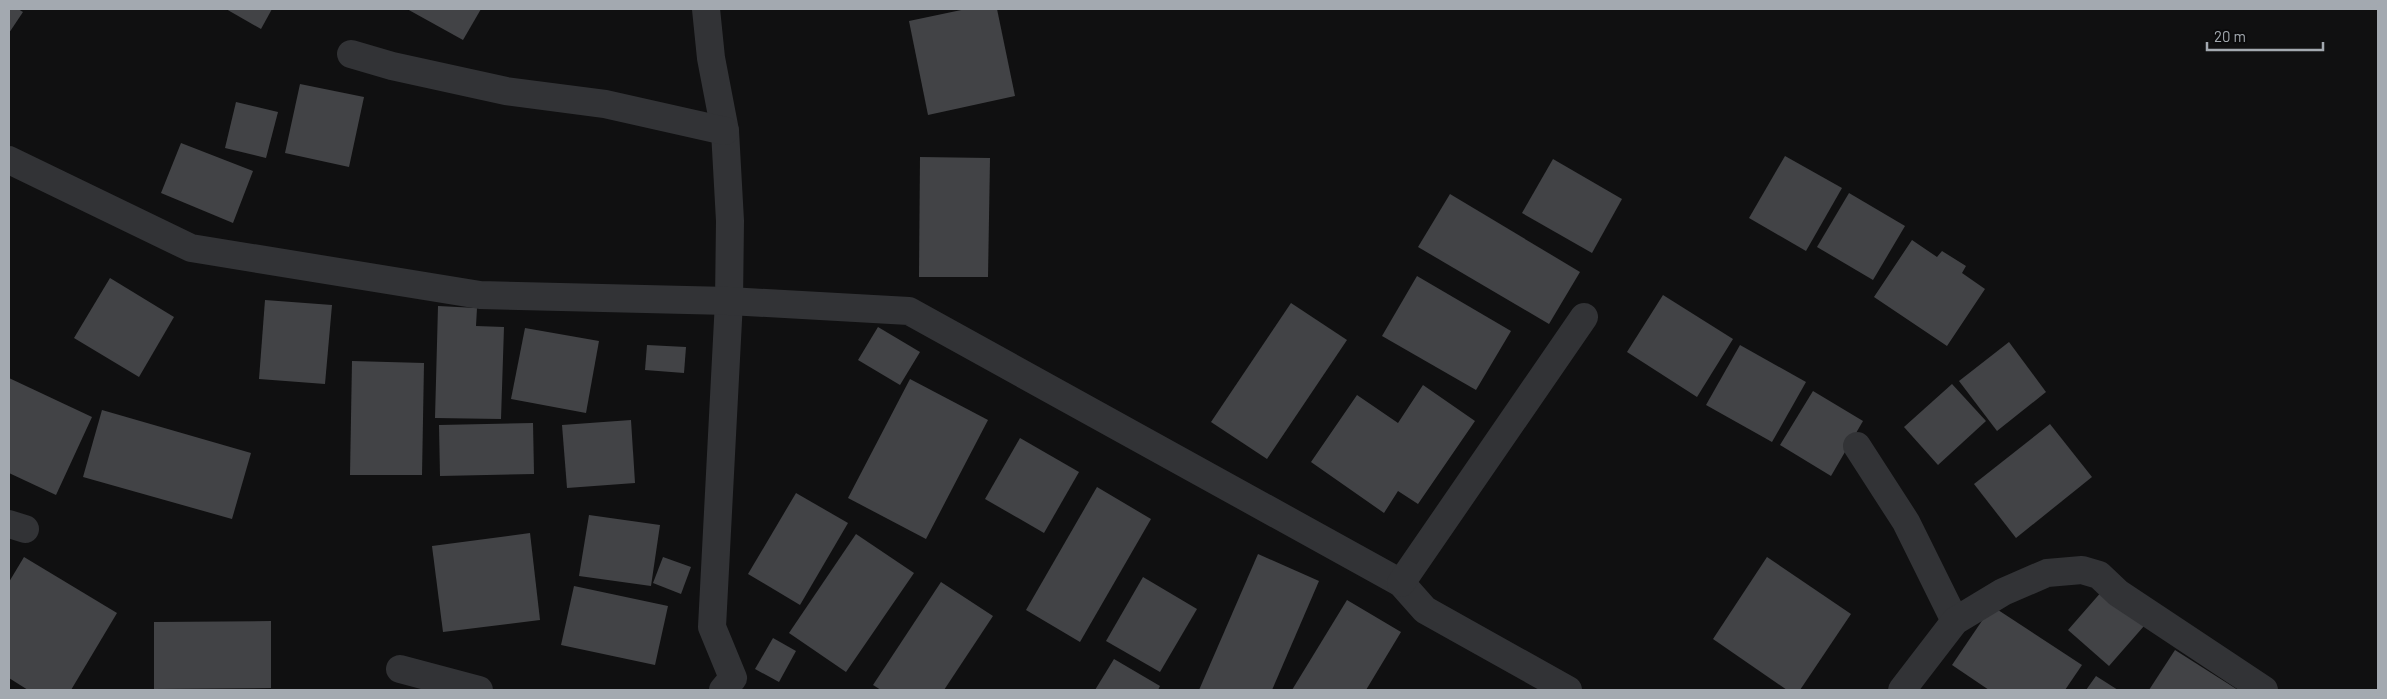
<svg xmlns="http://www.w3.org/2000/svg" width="2387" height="699" font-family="Barlow,sans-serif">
<rect width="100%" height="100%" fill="#101011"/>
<g fill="#424346">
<path d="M 9,9 L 18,9 L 23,12 L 9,33 Z"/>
<path d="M 226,9 L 272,9 L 261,29 Z"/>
<path d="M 407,9 L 481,9 L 463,40 Z"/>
<path d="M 966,9 L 997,9 L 1015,96 L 928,115 L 909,21 Z"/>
<path d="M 300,84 L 364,97 L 349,167 L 285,153 Z"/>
<path d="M 236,102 L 278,112 L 266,158 L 225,148 Z"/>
<path d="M 181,143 L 253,171 L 233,223 L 161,193 Z"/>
<path d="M 1785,156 L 1842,188 L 1806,251 L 1749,218 Z"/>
<path d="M 920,157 L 990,158 L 988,277 L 919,277 Z"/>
<path d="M 1553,159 L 1622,199 L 1592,253 L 1522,213 Z"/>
<path d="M 1849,193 L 1905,226 L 1873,280 L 1817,247 Z"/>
<path d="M 1450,194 L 1580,272 L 1549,324 L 1418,247 Z"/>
<path d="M 1912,240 L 1937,257 L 1942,251 L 1966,266 L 1962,273 L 1985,289 L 1947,346 L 1874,297 Z"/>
<path d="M 1417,276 L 1511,331 L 1476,390 L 1382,336 Z"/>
<path d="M 110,278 L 174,317 L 139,377 L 74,338 Z"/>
<path d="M 1663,295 L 1733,339 L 1697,397 L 1627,352 Z"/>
<path d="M 265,300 L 332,305 L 325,384 L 259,379 Z"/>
<path d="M 1291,303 L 1347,340 L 1267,459 L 1211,422 Z"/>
<path d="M 438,306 L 477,308 L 476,326 L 504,327 L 501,419 L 435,418 Z"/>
<path d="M 878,327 L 920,352 L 900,385 L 858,360 Z"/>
<path d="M 525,328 L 599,341 L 586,413 L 511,399 Z"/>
<path d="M 2009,342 L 2046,392 L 1997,431 L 1959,381 Z"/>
<path d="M 647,345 L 686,347 L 684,373 L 645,370 Z"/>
<path d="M 1740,345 L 1806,382 L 1772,442 L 1706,405 Z"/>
<path d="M 352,361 L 424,363 L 422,475 L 350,475 Z"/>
<path d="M 9,378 L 92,417 L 56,495 L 9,473 Z"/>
<path d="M 910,379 L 988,420 L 926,539 L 848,498 Z"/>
<path d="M 1952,384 L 1986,421 L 1938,465 L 1904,427 Z"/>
<path d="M 1423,385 L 1475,421 L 1418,504 L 1398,491 L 1384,513 L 1311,462 L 1357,395 L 1398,423 Z"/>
<path d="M 1813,391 L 1863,421 L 1831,476 L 1780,445 Z"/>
<path d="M 102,410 L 251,453 L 232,519 L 83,477 Z"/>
<path d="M 631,420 L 635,483 L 567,488 L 562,425 Z"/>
<path d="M 533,423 L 534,474 L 440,476 L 439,425 Z"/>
<path d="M 2050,424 L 2092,477 L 2016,538 L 1974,484 Z"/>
<path d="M 1020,438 L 1079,472 L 1044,533 L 985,499 Z"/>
<path d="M 1097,487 L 1151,519 L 1080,642 L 1026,610 Z"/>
<path d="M 796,493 L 848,523 L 800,605 L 748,574 Z"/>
<path d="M 589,515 L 660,525 L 651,586 L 579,576 Z"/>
<path d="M 530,533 L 540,620 L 443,632 L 432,546 Z"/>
<path d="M 856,534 L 914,573 L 846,672 L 789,633 Z"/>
<path d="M 1258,554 L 1319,581 L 1272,690 L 1199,690 Z"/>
<path d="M 24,557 L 117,613 L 71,690 L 28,690 L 9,678 L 9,582 Z"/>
<path d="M 663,557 L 691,567 L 681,594 L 653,583 Z"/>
<path d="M 1767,557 L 1851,614 L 1800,690 L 1787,690 L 1713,639 Z"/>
<path d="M 1143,577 L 1197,609 L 1160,672 L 1106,641 Z"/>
<path d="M 941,582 L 993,616 L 944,690 L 881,690 L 873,685 Z"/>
<path d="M 574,586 L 668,606 L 655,665 L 561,645 Z"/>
<path d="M 2103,590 L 2144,626 L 2109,666 L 2068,630 Z"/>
<path d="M 1347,600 L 1401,632 L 1366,690 L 1292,690 Z"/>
<path d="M 1992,606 L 2082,665 L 2065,690 L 1989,690 L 1952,665 Z"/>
<path d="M 271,621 L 271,688 L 154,689 L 154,622 Z"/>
<path d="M 773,638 L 796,651 L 779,682 L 755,669 Z"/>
<path d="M 2175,650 L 2238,690 L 2149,690 Z"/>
<path d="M 1114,659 L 1160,686 L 1158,690 L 1095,690 Z"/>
<path d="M 2096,676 L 2118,690 L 2086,690 Z"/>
</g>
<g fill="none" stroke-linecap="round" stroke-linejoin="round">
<g stroke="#323336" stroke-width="28">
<path d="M 706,9 L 711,58 L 725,131 L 730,221 L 729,301 L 712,627 L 733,678 L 723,690"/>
<path d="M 351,54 L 392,66 L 506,91 L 605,104 L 725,131"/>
<path d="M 9,160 L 191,248 L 480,295 L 729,301 L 909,311 L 1401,583 L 1425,610 L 1568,690"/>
<path d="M 1857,446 L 1906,522 L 1955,621"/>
<path d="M 9,524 L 25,529"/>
<path d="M 1401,583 L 1584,317"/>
<path d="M 400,669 L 479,690"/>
<path d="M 1902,690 L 1955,621 L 2003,592 L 2047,573 L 2082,570 L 2099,575 L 2118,593 L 2264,690"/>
</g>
</g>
<rect width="2387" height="699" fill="none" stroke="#a3a9b0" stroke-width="20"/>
<path d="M2207 42v8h116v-8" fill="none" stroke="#a3a9b0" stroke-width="2.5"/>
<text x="2214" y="42" font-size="15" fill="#a3a9b0" stroke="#0b0b0c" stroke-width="4" paint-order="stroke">20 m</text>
</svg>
